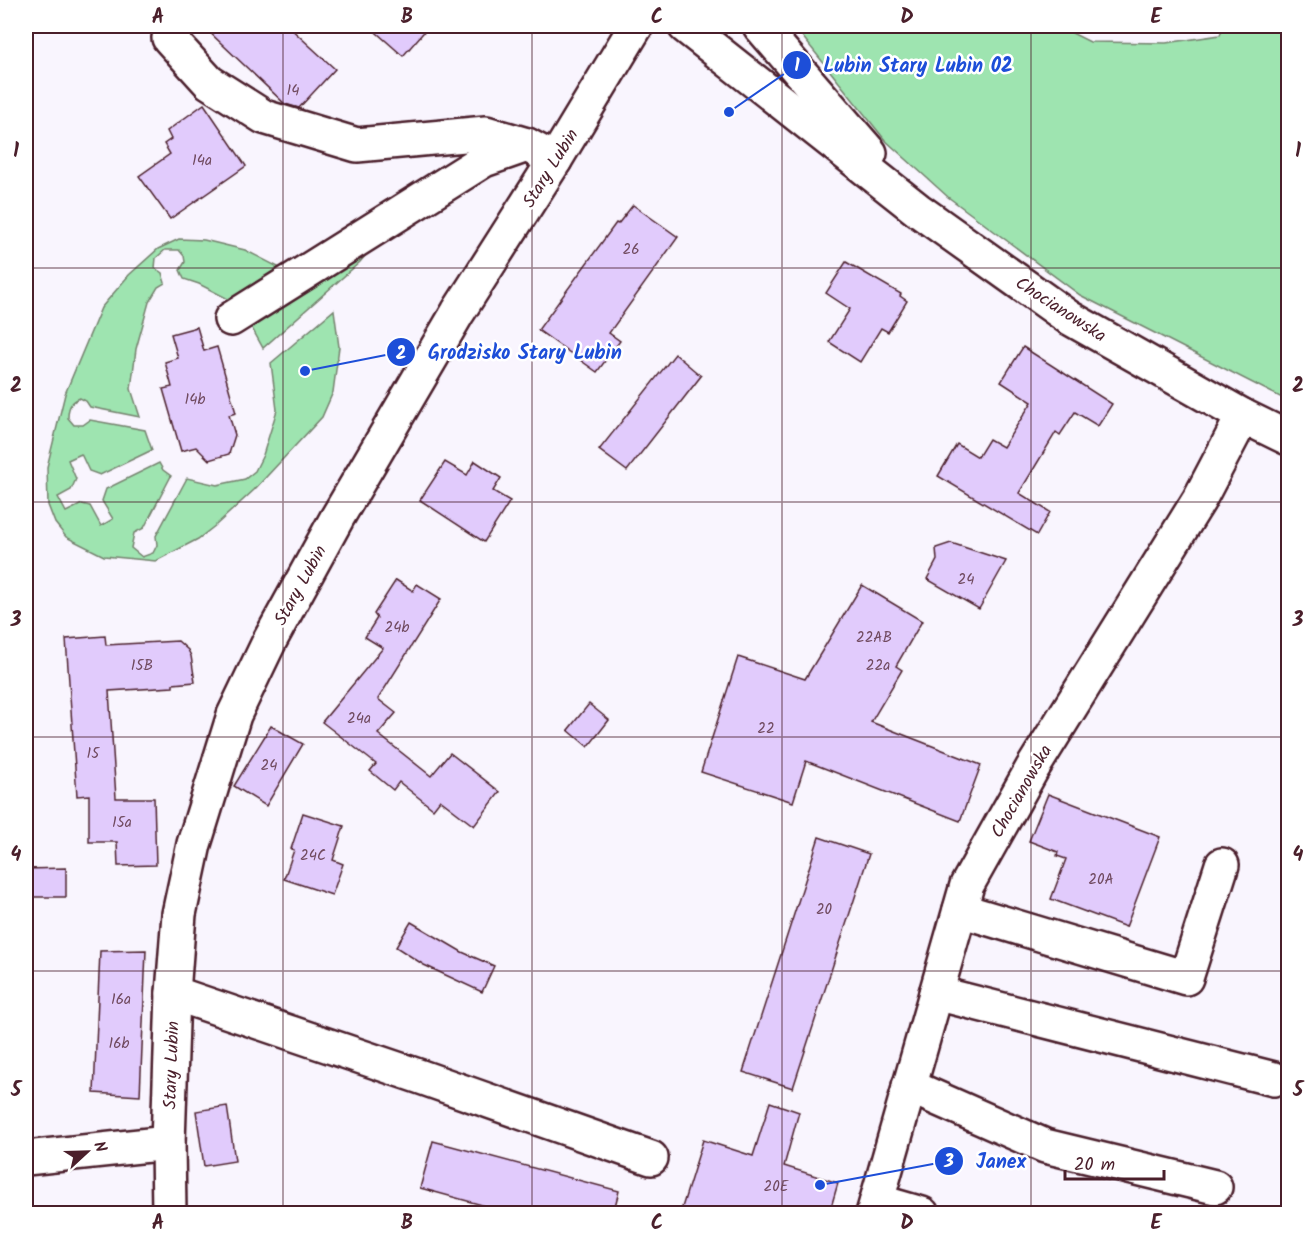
<svg xmlns="http://www.w3.org/2000/svg" width="1314" height="1239" font-family="Kalam,sans-serif">
<rect width="100%" height="100%" fill="#f9f5fe"/>
<filter id="ink" filterUnits="userSpaceOnUse"><feTurbulence type="fractalNoise" baseFrequency=".0167" numOctaves="2"/><feDisplacementMap in="SourceGraphic" scale="12" xChannelSelector="R" yChannelSelector="G"/><feConvolveMatrix kernelMatrix="1 2 1 2 8 2 1 2 1" color-interpolation-filters="sRGB"/></filter>
<g filter="url(#ink)">
<g fill="#9ee4b0" stroke="#74826e" stroke-width="1.5">
<path d="M 794,26 L 1058,26 L 1090,42 L 1166,43 L 1220,35 L 1223,26 L 1288,26 L 1288,401 L 1080,295 L 948,197 L 885,140 Z"/>
<path d="M 380,238 L 360,262 L 263,348 L 248,321 Z"/>
<path d="M 179,239 L 204,240 L 245,250 L 284,270 L 232,301 L 199,284 L 184,279 L 180,270 L 185,262 L 184,256 L 179,250 L 165,250 L 156,258 L 155,268 L 162,273 L 165,283 L 158,287 L 149,302 L 136,349 L 131,389 L 140,417 L 90,407 L 86,401 L 80,398 C 70,402 68,408 68,418 L 74,425 L 83,425 L 90,420 L 145,430 L 152,450 L 100,475 L 89,471 L 81,454 L 68,460 L 76,479 L 71,490 L 58,497 L 66,512 L 82,504 L 90,506 L 101,526 L 113,519 L 102,501 L 106,489 L 159,463 L 163,470 L 171,476 L 144,528 L 134,533 L 131,548 L 142,557 L 153,553 L 157,545 L 156,536 L 187,478 L 217,485 L 245,479 L 255,471 L 263,455 L 277,410 L 271,363 L 334,310 L 339,347 L 333,392 L 322,417 L 254,490 L 216,525 L 198,539 L 156,561 L 104,556 L 66,537 L 55,523 L 48,505 L 47,467 L 65,394 L 101,308 L 129,275 L 158,249 Z"/>
</g>
<g fill="#e1cbfc" stroke="#4a1f2b" stroke-width="1.5">
<path d="M 203,26 L 288,26 L 335,69 L 299,108 L 285,104 Z"/>
<path d="M 369,26 L 429,26 L 403,56 Z"/>
<path d="M 204,104 L 246,166 L 170,219 L 139,176 L 170,154 L 164,144 L 171,139 L 167,131 Z"/>
<path d="M 633,205 L 678,237 L 609,333 L 620,341 L 597,372 L 538,330 L 616,223 L 618,224 Z"/>
<path d="M 846,262 L 901,294 L 900,296 L 907,301 L 888,332 L 881,328 L 860,362 L 829,342 L 850,309 L 826,293 Z"/>
<path d="M 197,327 L 204,351 L 217,347 L 236,413 L 229,415 L 235,435 L 229,454 L 209,460 L 196,447 L 181,451 L 163,389 L 172,387 L 165,362 L 178,358 L 171,334 Z"/>
<path d="M 1023,347 L 1112,404 L 1098,426 L 1075,412 L 1060,435 L 1056,432 L 1019,493 L 1050,512 L 1037,535 L 938,476 L 957,444 L 978,457 L 989,439 L 1003,447 L 1032,402 L 1001,382 Z"/>
<path d="M 675,354 L 701,376 L 627,471 L 599,450 Z"/>
<path d="M 475,461 L 501,478 L 493,491 L 510,501 L 484,542 L 420,500 L 445,462 L 467,475 Z"/>
<path d="M 951,543 L 1006,561 L 979,609 L 927,579 L 937,560 L 936,548 Z"/>
<path d="M 396,580 L 413,591 L 417,584 L 441,599 L 378,699 L 396,713 L 378,734 L 431,776 L 450,753 L 500,792 L 474,826 L 440,800 L 433,809 L 399,782 L 393,790 L 370,771 L 376,764 L 322,722 L 383,648 L 365,637 L 377,618 L 374,614 Z"/>
<path d="M 862,585 L 922,621 L 896,666 L 902,670 L 871,722 L 981,765 L 960,821 L 806,761 L 793,802 L 701,772 L 738,657 L 805,679 Z"/>
<path d="M 105,636 L 106,645 L 178,641 L 188,650 L 191,656 L 195,682 L 173,684 L 173,687 L 109,691 L 116,798 L 154,798 L 156,865 L 118,866 L 117,842 L 89,842 L 89,795 L 77,796 L 66,639 Z"/>
<path d="M 589,704 L 609,720 L 588,747 L 568,730 Z"/>
<path d="M 271,726 L 303,744 L 266,806 L 234,786 Z"/>
<path d="M 1048,794 L 1160,837 L 1126,927 L 1051,899 L 1066,859 L 1057,856 L 1058,852 L 1029,841 Z"/>
<path d="M 303,813 L 344,826 L 333,860 L 343,864 L 332,895 L 284,879 L 294,850 L 291,849 Z"/>
<path d="M 819,837 L 869,854 L 793,1088 L 743,1072 Z"/>
<path d="M 66,868 L 66,897 L 26,897 L 26,869 Z"/>
<path d="M 411,922 L 462,952 L 494,966 L 482,992 L 424,965 L 396,947 Z"/>
<path d="M 146,950 L 140,1096 L 94,1093 L 100,951 Z"/>
<path d="M 770,1102 L 799,1112 L 784,1166 L 838,1183 L 829,1214 L 680,1214 L 703,1140 L 753,1156 Z"/>
<path d="M 227,1106 L 235,1161 L 204,1166 L 196,1111 Z"/>
<path d="M 433,1141 L 619,1191 L 613,1214 L 515,1214 L 420,1188 Z"/>
</g>
<g fill="none" stroke-linecap="round" stroke-linejoin="round">
<g stroke="#4a1f2b" stroke-width="38">
<g id="minor">
<path d="M 685,26 L 918,210 L 1068,317 L 1243,416 L 1288,438"/>
<path d="M 760,26 L 870,153"/>
<path d="M 169,38 L 209,82 L 264,117 L 357,145 L 486,133 L 527,145 L 555,160"/>
<path d="M 231,319 L 484,160 L 527,145"/>
<path d="M 960,910 L 1186,978 L 1222,865"/>
<path d="M 173,993 L 421,1077 L 651,1158"/>
<path d="M 936,993 L 1274,1079"/>
<path d="M 909,1086 L 1045,1146 L 1215,1187"/>
<path d="M 26,1158 L 168,1143"/>
<path d="M 877,1201 L 922,1214"/>
<path d="M 169,1214 L 168,1143 L 173,993 L 179,914 L 194,844 L 234,715 L 270,640 L 337,518 L 458,312 L 555,160 L 636,26"/>
<path d="M 873,1214 L 967,885 L 1032,769 L 1199,500 L 1243,416"/>
</g>
</g>
<use href="#minor" stroke="#fff" stroke-width="33"/>
</g>
</g>
<path fill="none" stroke="#4a1f2b" stroke-width="1.5" stroke-opacity="0.55" d="M 283,26 L 283,1214M 532,26 L 532,1214M 782,26 L 782,1214M 1031,26 L 1031,1214M 26,268 L 1288,268M 26,502 L 1288,502M 26,737 L 1288,737M 26,971 L 1288,971"/>
<g text-anchor="middle" stroke-width="5" stroke-linejoin="round" paint-order="stroke">
<g font-size="15" fill="#704a5f">
<text x="293" y="95">14</text>
<text x="202" y="165">14a</text>
<text x="631" y="254">26</text>
<text x="195" y="404">14b</text>
<text x="966" y="584">24</text>
<text x="397" y="632">24b</text>
<text x="874" y="642">22AB</text>
<text x="142" y="670">15B</text>
<text x="878" y="670">22a</text>
<text x="359" y="723">24a</text>
<text x="766" y="733">22</text>
<text x="93" y="758">15</text>
<text x="269" y="770">24</text>
<text x="122" y="827">15a</text>
<text x="313" y="860">24C</text>
<text x="1101" y="884">20A</text>
<text x="824" y="914">20</text>
<text x="121" y="1004">16a</text>
<text x="119" y="1048">16b</text>
<text x="776" y="1191">20E</text>
</g>
<g font-size="18" fill="#4a1f2b" stroke="#fff">
<text transform="translate(550 168) rotate(-58)" y="6">Stary Lubin</text>
<text transform="translate(1061 309) rotate(33)" y="6">Chocianowska</text>
<text transform="translate(300 585) rotate(-61)" y="6">Stary Lubin</text>
<text transform="translate(1021 791) rotate(-60)" y="6">Chocianowska</text>
<text transform="translate(171 1065) rotate(-88)" y="6">Stary Lubin</text>
</g>
</g>
<path fill="none" stroke="#1d4ed8" stroke-width="2" d="M729 112L797 65M305 371L401 352M820 1185L949 1161"/>
<g fill="#1d4ed8" stroke="#fff" stroke-width="2">
<circle cx="729" cy="112" r="6"/>
<circle cx="305" cy="371" r="6"/>
<circle cx="820" cy="1185" r="6"/>
<circle cx="797" cy="65" r="15"/>
<circle cx="401" cy="352" r="15"/>
<circle cx="949" cy="1161" r="15"/>
</g>
<g font-size="18" text-anchor="middle" font-weight="bold" fill="#fff">
<text x="797" y="71">1</text>
<text x="401" y="359">2</text>
<text x="949" y="1167">3</text>
</g>
<g font-size="20" text-anchor="middle" font-weight="bold" fill="#1d4ed8" stroke="#fff" stroke-width="5" stroke-linejoin="round" paint-order="stroke">
<text x="918" y="72">Lubin Stary Lubin 02</text>
<text x="525" y="359">Grodzisko Stary Lubin</text>
<text x="1001" y="1168">Janex</text>
</g>
<rect width="1314" height="1239" fill="none" stroke="#fff" stroke-width="66"/>
<g transform="translate(87 1152) rotate(68)" stroke="#ffffff" stroke-width="4.5" paint-order="stroke">
<path d="M0-4.5L10 22L0 15L-10 22Z" fill="#4a1f2b"/>
<text y="-9" font-size="16" font-weight="bold" text-anchor="middle" fill="#4a1f2b">N</text>
</g>
<path d="M1065 1170v9h99v-9" fill="none" stroke="#4a1f2b" stroke-width="3"/>
<text x="1074" y="1170" font-size="18" fill="#4a1f2b" stroke="#ffffff" stroke-width="4.5" paint-order="stroke">20 m</text>
<rect x="33" y="33" width="1248" height="1173" fill="none" stroke="#4a1f2b" stroke-width="2"/>
<g font-size="20" text-anchor="middle" font-weight="bold" fill="#4a1f2b">
<text x="158" y="23">A</text>
<text x="407" y="23">B</text>
<text x="657" y="23">C</text>
<text x="907" y="23">D</text>
<text x="1156" y="23">E</text>
<text x="16" y="157">1</text>
<text x="1298" y="157">1</text>
<text x="16" y="392">2</text>
<text x="1298" y="392">2</text>
<text x="16" y="626">3</text>
<text x="1298" y="626">3</text>
<text x="16" y="861">4</text>
<text x="1298" y="861">4</text>
<text x="16" y="1096">5</text>
<text x="1298" y="1096">5</text>
<text x="158" y="1229">A</text>
<text x="407" y="1229">B</text>
<text x="657" y="1229">C</text>
<text x="907" y="1229">D</text>
<text x="1156" y="1229">E</text>
</g>
</svg>
